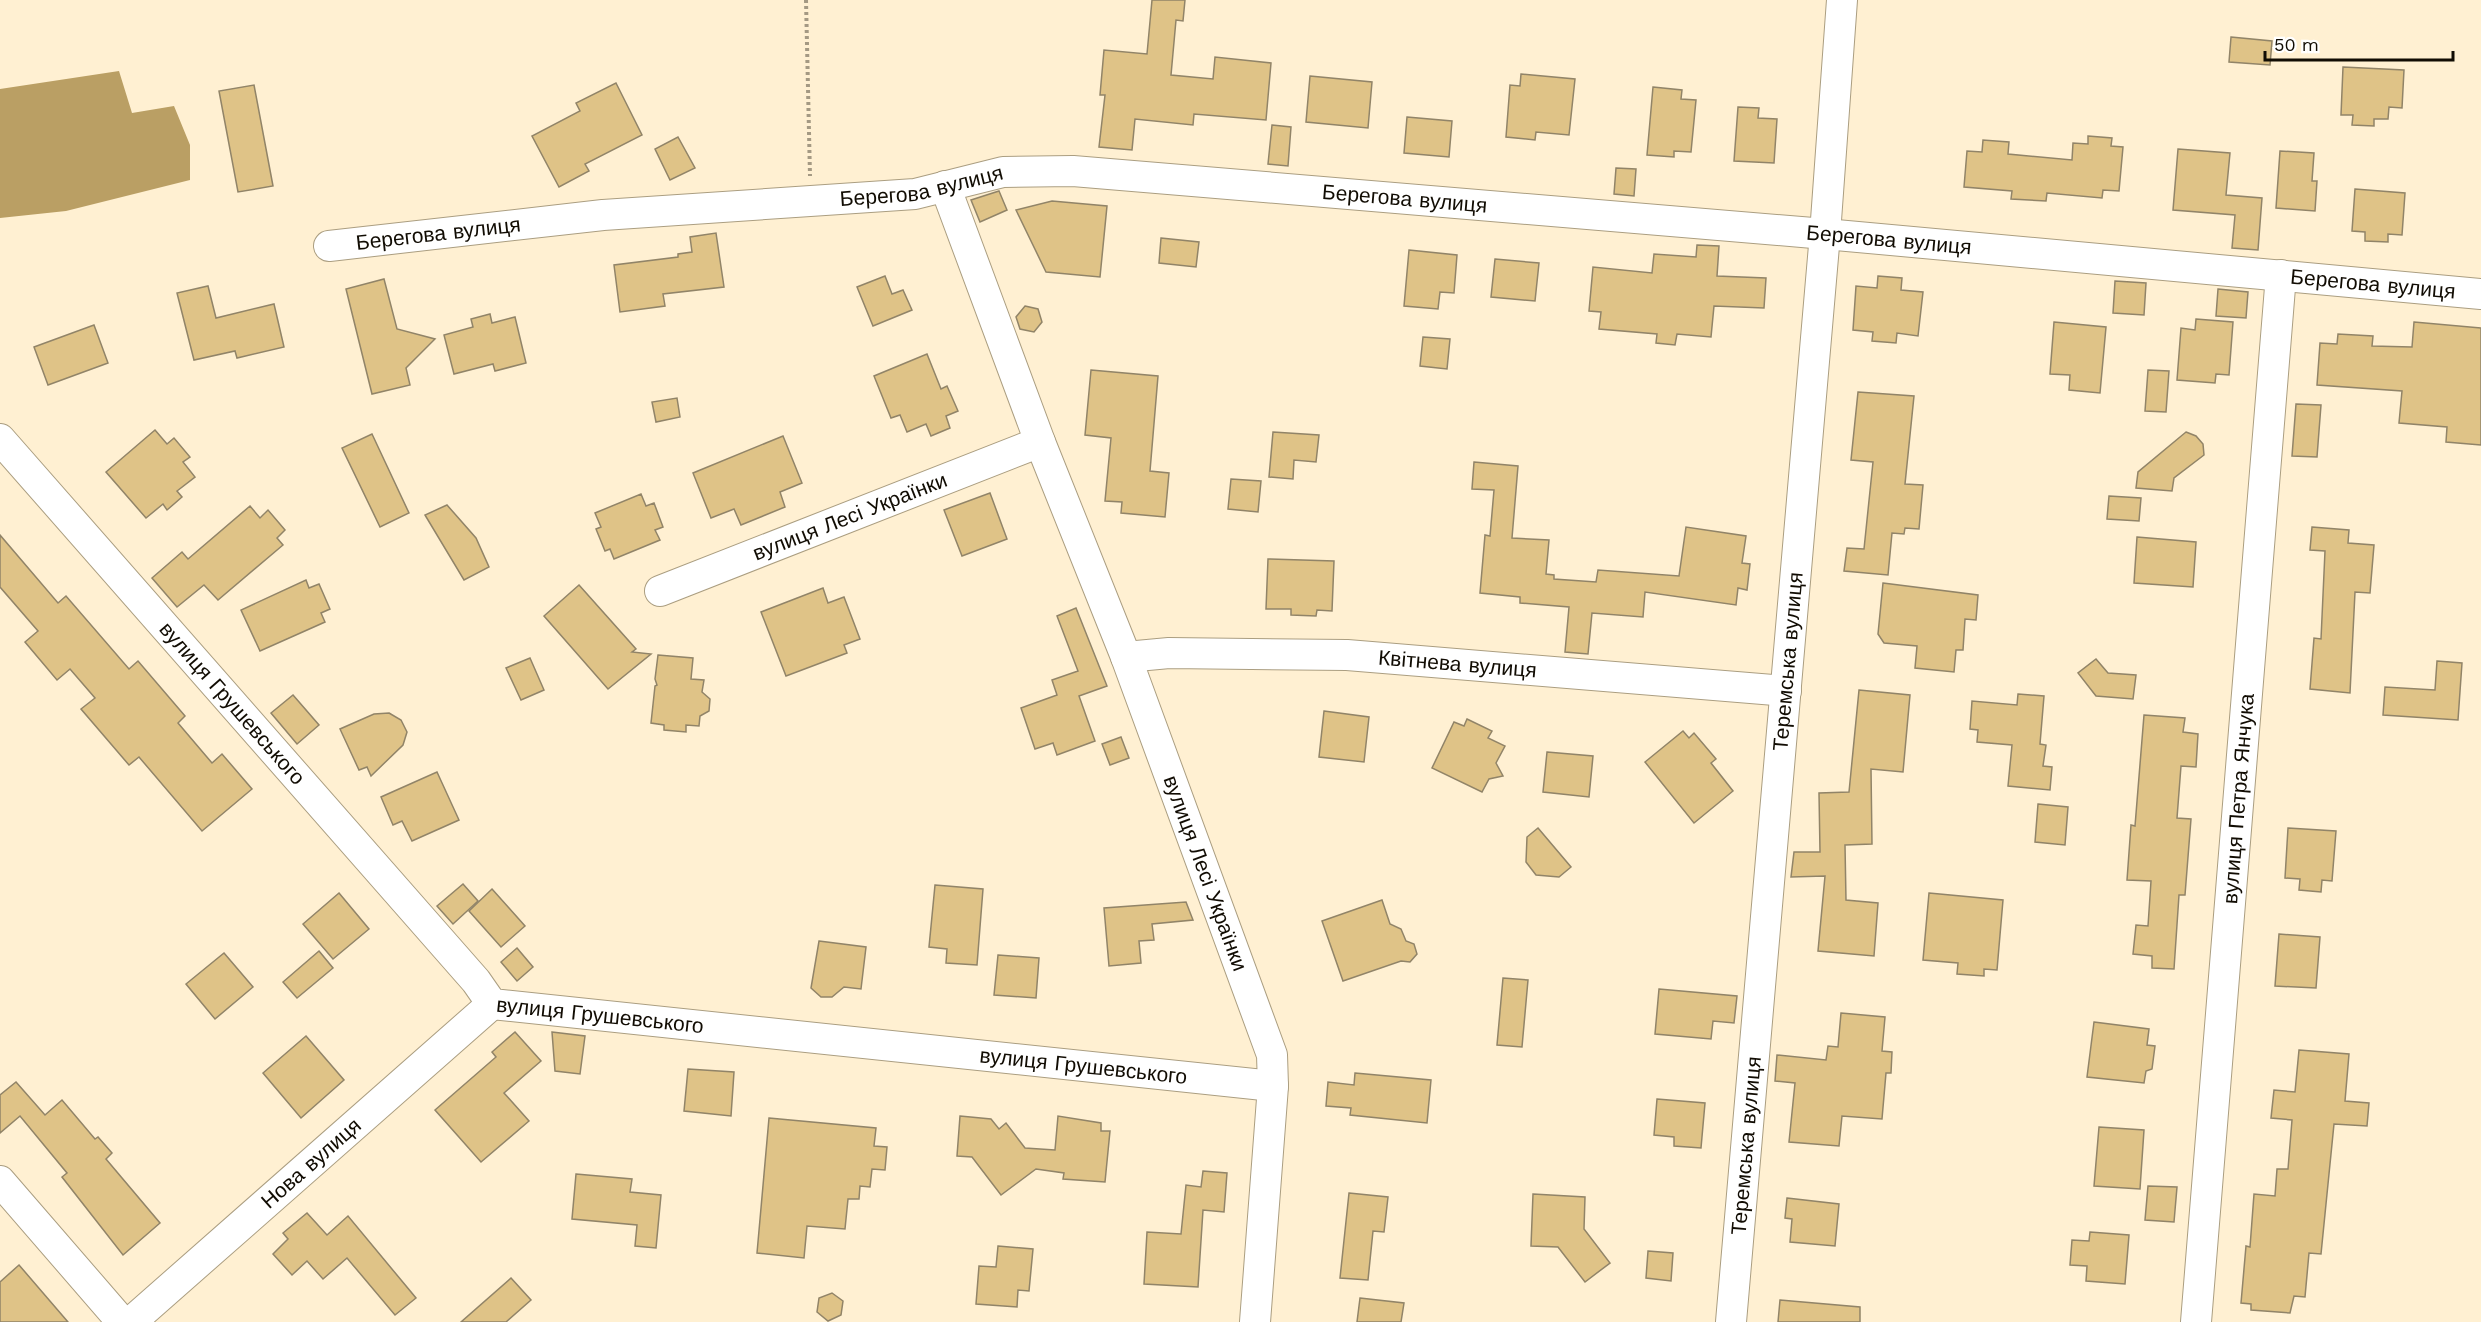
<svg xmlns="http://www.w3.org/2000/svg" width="2481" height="1322" font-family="'Work Sans',sans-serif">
<rect width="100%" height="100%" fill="#fff0d2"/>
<path fill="#ba9f64" d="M 119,71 L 132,113 L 174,106 L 190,145 L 190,180 L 66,211 L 0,218 L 0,89 Z"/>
<g fill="#dfc387" stroke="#918468" stroke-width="1.5">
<path d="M 1152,0 L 1185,0 L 1183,21 L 1176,20 L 1171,75 L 1213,79 L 1215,57 L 1271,63 L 1266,120 L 1194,114 L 1193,125 L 1135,119 L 1132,150 L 1099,147 L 1105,95 L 1100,95 L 1104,50 L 1147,54 Z"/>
<path d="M 2231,37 L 2272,41 L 2270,65 L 2229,62 Z"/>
<path d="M 2343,67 L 2404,70 L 2402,108 L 2389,107 L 2388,119 L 2374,119 L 2374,126 L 2352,125 L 2353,115 L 2341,115 Z"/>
<path d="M 1521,74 L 1575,79 L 1569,135 L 1536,132 L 1535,140 L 1506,137 L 1510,85 L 1520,86 Z"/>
<path d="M 1310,76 L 1372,82 L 1368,128 L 1306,122 Z"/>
<path d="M 616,83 L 642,135 L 585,164 L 589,171 L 559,187 L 532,136 L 580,111 L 576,103 Z"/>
<path d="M 254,85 L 273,186 L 238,192 L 219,91 Z"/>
<path d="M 1653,87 L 1682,90 L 1681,99 L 1696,100 L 1691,152 L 1674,151 L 1674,157 L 1647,155 Z"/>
<path d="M 1738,107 L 1759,108 L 1758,118 L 1777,119 L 1774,163 L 1734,161 Z"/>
<path d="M 1407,117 L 1452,121 L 1449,157 L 1404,153 Z"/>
<path d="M 1272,125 L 1291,127 L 1288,166 L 1268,164 Z"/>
<path d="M 2088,136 L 2112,138 L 2111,146 L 2123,147 L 2119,191 L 2103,190 L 2102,198 L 2047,193 L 2046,201 L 2011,199 L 2012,191 L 1964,187 L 1967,151 L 1982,152 L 1983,140 L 2009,142 L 2008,154 L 2072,160 L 2073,143 L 2088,144 Z"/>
<path d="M 678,137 L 695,168 L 670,180 L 655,149 Z"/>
<path d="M 2178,149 L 2230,153 L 2226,195 L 2262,198 L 2258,250 L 2232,248 L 2235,215 L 2173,210 Z"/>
<path d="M 2280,151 L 2314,153 L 2312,181 L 2317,181 L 2315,211 L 2276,208 Z"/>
<path d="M 1616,168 L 1636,169 L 1634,196 L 1614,194 Z"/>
<path d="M 2355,189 L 2405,193 L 2402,235 L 2388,234 L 2388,242 L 2365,241 L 2365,232 L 2352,231 Z"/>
<path d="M 999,191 L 1007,210 L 980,222 L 971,200 Z"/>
<path d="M 1052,201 L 1107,206 L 1100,277 L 1046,272 L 1016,210 Z"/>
<path d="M 716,233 L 724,287 L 663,294 L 665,306 L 620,312 L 614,265 L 678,257 L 678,254 L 692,252 L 690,237 Z"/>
<path d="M 1161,238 L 1199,242 L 1196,267 L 1159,263 Z"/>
<path d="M 1697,245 L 1719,246 L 1717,276 L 1766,278 L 1764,308 L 1714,306 L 1711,337 L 1677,334 L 1675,345 L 1656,343 L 1657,334 L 1599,329 L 1601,312 L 1589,311 L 1593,267 L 1652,273 L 1654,254 L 1696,257 Z"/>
<path d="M 1409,250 L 1457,255 L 1454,293 L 1440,292 L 1438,309 L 1404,306 Z"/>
<path d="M 1495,259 L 1539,263 L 1535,301 L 1491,297 Z"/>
<path d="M 885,276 L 892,294 L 903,290 L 912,310 L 873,326 L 857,287 Z"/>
<path d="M 1878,276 L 1902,278 L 1901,290 L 1923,292 L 1918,336 L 1897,333 L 1896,343 L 1872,341 L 1873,332 L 1853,330 L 1856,286 L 1877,288 Z"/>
<path d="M 384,279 L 397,329 L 435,339 L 406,368 L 410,385 L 372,394 L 346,289 Z"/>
<path d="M 2115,281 L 2146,283 L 2144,315 L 2113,313 Z"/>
<path d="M 208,286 L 216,318 L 274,304 L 284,347 L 237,358 L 235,351 L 194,360 L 177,293 Z"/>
<path d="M 2218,289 L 2248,292 L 2246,318 L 2216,316 Z"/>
<path d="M 1025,306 L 1038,309 L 1042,322 L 1034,332 L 1020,329 L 1016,317 Z"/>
<path d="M 490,314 L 492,323 L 515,317 L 526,363 L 495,371 L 493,364 L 454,374 L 444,335 L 473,327 L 471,319 Z"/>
<path d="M 2196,319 L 2233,322 L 2229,375 L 2216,374 L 2215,383 L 2177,380 L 2181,328 L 2195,330 Z"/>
<path d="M 2054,322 L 2106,327 L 2100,393 L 2069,390 L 2070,375 L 2050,374 Z"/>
<path d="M 2414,322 L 2481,328 L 2481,445 L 2446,442 L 2447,427 L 2399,423 L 2402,391 L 2317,385 L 2320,343 L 2337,344 L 2338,334 L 2373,336 L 2372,346 L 2412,347 Z"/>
<path d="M 94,325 L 108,363 L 48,385 L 34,347 Z"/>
<path d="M 1423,337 L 1450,339 L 1447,369 L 1420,366 Z"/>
<path d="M 927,354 L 941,389 L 947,386 L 958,411 L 946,416 L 950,428 L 931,436 L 926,424 L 907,432 L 900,415 L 891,418 L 874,376 Z"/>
<path d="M 1091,370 L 1158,376 L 1150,471 L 1169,473 L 1165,517 L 1121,513 L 1122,502 L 1105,501 L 1111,438 L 1085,435 Z"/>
<path d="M 2148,370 L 2169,371 L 2166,412 L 2145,411 Z"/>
<path d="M 1858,392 L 1914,396 L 1905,484 L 1923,485 L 1919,529 L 1905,528 L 1904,534 L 1892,533 L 1888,575 L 1844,571 L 1847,548 L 1864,549 L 1873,462 L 1851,460 Z"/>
<path d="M 677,398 L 680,417 L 656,422 L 652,402 Z"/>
<path d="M 2296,404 L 2321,405 L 2317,457 L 2292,456 Z"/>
<path d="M 155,430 L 167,444 L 174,438 L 190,457 L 183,462 L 195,477 L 177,491 L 182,497 L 167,510 L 163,504 L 146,518 L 106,472 Z"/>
<path d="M 1273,432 L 1319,435 L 1316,462 L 1294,460 L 1293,479 L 1269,477 Z"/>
<path d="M 2186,432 L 2196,436 L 2203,444 L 2204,455 L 2174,478 L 2172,491 L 2136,488 L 2138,472 Z"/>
<path d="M 372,434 L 409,513 L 380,527 L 342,448 Z"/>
<path d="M 783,436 L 802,483 L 780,492 L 785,507 L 741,525 L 734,509 L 711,518 L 693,473 Z"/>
<path d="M 1474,462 L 1518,466 L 1512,538 L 1549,540 L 1546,574 L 1554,575 L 1554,579 L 1596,582 L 1598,570 L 1679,576 L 1686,527 L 1746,536 L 1742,563 L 1750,564 L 1747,590 L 1738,588 L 1736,605 L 1645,592 L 1643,617 L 1592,613 L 1588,654 L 1565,652 L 1569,607 L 1520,603 L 1520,597 L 1480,593 L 1485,535 L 1490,536 L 1494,490 L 1472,489 Z"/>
<path d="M 1231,479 L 1261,481 L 1258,512 L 1228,509 Z"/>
<path d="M 990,493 L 1007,539 L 962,556 L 944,510 Z"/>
<path d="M 641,494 L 646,506 L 654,503 L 663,527 L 655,530 L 660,540 L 614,559 L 610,549 L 605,551 L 596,529 L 601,527 L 595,513 Z"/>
<path d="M 2109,496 L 2141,498 L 2139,521 L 2107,519 Z"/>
<path d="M 447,505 L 476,538 L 489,567 L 464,580 L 425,515 Z"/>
<path d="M 250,506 L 260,518 L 268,510 L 285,530 L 277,538 L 283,545 L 218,600 L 204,585 L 177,607 L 152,578 L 182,552 L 188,559 Z"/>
<path d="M 2312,527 L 2349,530 L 2348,543 L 2374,545 L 2370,593 L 2355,592 L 2350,693 L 2310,689 L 2314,638 L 2321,639 L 2325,551 L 2310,550 Z"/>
<path d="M 0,535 L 58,603 L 66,596 L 129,669 L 138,661 L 185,716 L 178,723 L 212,763 L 222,754 L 252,789 L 202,831 L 139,757 L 129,765 L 81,709 L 95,698 L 70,669 L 57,680 L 25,642 L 38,631 L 0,587 Z"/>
<path d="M 2137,537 L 2196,542 L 2193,587 L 2134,583 Z"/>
<path d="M 1268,559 L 1334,561 L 1332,611 L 1317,610 L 1316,616 L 1291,615 L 1291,609 L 1266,609 Z"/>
<path d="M 306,580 L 309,588 L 319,584 L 330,609 L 321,613 L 325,622 L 260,651 L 241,610 Z"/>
<path d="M 1883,583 L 1978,595 L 1976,620 L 1965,619 L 1963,650 L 1956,650 L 1954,672 L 1915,668 L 1917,646 L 1884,643 L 1878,634 Z"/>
<path d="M 579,585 L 636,649 L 632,652 L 651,654 L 608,689 L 544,616 Z"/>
<path d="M 823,588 L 828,603 L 844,597 L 860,639 L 844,645 L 847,653 L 786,676 L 761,612 Z"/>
<path d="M 1076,608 L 1107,686 L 1079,696 L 1095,741 L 1057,755 L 1053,743 L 1035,749 L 1021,708 L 1057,695 L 1052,680 L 1078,671 L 1057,616 Z"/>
<path d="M 658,655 L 693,658 L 691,679 L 704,680 L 702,692 L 710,699 L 709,711 L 700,716 L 699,726 L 686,725 L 686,732 L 664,730 L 664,725 L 651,723 L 655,686 L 657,685 L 655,679 Z"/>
<path d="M 530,658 L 544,690 L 521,700 L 506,668 Z"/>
<path d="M 2096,659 L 2108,673 L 2136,675 L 2133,699 L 2096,696 L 2078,673 Z"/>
<path d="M 2437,661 L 2462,663 L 2458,720 L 2383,715 L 2385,687 L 2435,690 Z"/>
<path d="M 1859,690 L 1910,695 L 1903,772 L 1871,769 L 1872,844 L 1845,845 L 1846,900 L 1878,903 L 1874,956 L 1818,951 L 1825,876 L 1791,877 L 1794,852 L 1820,852 L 1819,793 L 1849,792 Z"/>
<path d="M 2018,694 L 2044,696 L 2040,744 L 2046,745 L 2043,766 L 2052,767 L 2050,790 L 2008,786 L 2012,745 L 1977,742 L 1978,730 L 1970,729 L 1972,701 L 2017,705 Z"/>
<path d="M 293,695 L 319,725 L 297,744 L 271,713 Z"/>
<path d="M 1324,711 L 1369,717 L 1364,762 L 1319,757 Z"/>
<path d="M 389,713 L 401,720 L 407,732 L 403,745 L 371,776 L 367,767 L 359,770 L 340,729 L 374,714 Z"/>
<path d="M 2144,715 L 2185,718 L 2183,732 L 2198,734 L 2196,767 L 2181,766 L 2177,818 L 2191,819 L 2185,895 L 2179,895 L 2174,969 L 2152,968 L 2152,956 L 2133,954 L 2136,925 L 2148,926 L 2151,881 L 2127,880 L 2131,825 L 2135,826 Z"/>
<path d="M 1467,719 L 1492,731 L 1488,738 L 1505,746 L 1496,763 L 1503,776 L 1489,779 L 1482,792 L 1432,768 L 1454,722 L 1464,726 Z"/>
<path d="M 1683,731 L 1689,738 L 1694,733 L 1716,759 L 1711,763 L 1733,791 L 1694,823 L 1645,762 Z"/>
<path d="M 1121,737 L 1129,758 L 1110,765 L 1102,744 Z"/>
<path d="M 1547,752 L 1593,756 L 1589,797 L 1543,792 Z"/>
<path d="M 437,772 L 459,820 L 412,841 L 402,821 L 393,825 L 381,797 Z"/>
<path d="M 2038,804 L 2068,807 L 2065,845 L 2035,842 Z"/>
<path d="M 1538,828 L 1571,867 L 1559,877 L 1536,875 L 1526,862 L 1527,837 Z"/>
<path d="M 2288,828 L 2336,831 L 2332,881 L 2322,880 L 2321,892 L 2299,890 L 2300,879 L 2285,878 Z"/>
<path d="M 463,884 L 478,901 L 453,924 L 437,906 Z"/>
<path d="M 935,885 L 983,889 L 977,965 L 946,963 L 947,949 L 929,947 Z"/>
<path d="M 492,889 L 525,926 L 501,947 L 469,911 Z"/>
<path d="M 339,893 L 369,929 L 333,959 L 303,924 Z"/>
<path d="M 1929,893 L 2003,900 L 1997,970 L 1984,969 L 1984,976 L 1957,974 L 1958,963 L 1923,960 Z"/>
<path d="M 1382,900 L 1390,924 L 1401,929 L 1406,941 L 1414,944 L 1417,954 L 1410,962 L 1401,961 L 1343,981 L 1322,921 Z"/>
<path d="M 1186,902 L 1193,920 L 1152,924 L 1154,940 L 1139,941 L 1141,963 L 1109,966 L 1104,908 Z"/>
<path d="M 2279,934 L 2320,937 L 2316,988 L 2275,986 Z"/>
<path d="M 819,941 L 866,947 L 861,989 L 844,987 L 832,997 L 821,997 L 811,988 Z"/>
<path d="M 517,948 L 533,967 L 517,981 L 501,962 Z"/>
<path d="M 319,951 L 333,968 L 297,998 L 283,982 Z"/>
<path d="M 224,953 L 253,987 L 215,1019 L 186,984 Z"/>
<path d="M 998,955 L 1039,958 L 1036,998 L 994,995 Z"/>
<path d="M 1503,978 L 1528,980 L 1522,1047 L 1497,1045 Z"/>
<path d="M 1659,989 L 1737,996 L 1734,1023 L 1713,1021 L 1711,1039 L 1655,1034 Z"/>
<path d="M 1841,1013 L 1885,1017 L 1882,1051 L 1892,1052 L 1891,1073 L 1886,1073 L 1882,1119 L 1842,1116 L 1839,1146 L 1789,1142 L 1795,1083 L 1775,1081 L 1777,1055 L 1826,1060 L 1828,1046 L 1838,1047 Z"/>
<path d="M 2094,1022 L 2149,1029 L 2147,1045 L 2155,1046 L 2152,1069 L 2146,1071 L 2144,1083 L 2087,1077 Z"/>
<path d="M 515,1032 L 541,1061 L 504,1093 L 529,1121 L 481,1162 L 435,1110 L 496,1057 L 492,1052 Z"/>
<path d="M 552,1032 L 585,1036 L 580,1074 L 555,1071 Z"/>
<path d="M 306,1036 L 344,1080 L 301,1118 L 263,1073 Z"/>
<path d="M 2299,1050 L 2349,1054 L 2345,1101 L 2369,1103 L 2367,1126 L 2334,1124 L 2321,1254 L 2309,1253 L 2305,1297 L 2294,1296 L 2290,1313 L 2251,1310 L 2251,1304 L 2241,1303 L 2246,1246 L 2250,1247 L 2254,1194 L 2275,1196 L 2277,1169 L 2288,1169 L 2292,1120 L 2271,1118 L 2274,1090 L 2295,1092 Z"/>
<path d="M 688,1069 L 734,1072 L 731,1116 L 684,1111 Z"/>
<path d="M 1355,1073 L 1431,1080 L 1427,1123 L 1350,1115 L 1351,1108 L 1326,1106 L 1328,1082 L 1354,1085 Z"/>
<path d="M 16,1082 L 45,1115 L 62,1100 L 95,1139 L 98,1137 L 112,1153 L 106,1159 L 160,1223 L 123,1255 L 62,1177 L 67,1173 L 20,1116 L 0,1133 L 0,1095 Z"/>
<path d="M 1657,1099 L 1705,1103 L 1701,1148 L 1674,1146 L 1674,1137 L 1654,1135 Z"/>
<path d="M 960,1116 L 991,1119 L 999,1129 L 1006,1123 L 1025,1148 L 1055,1150 L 1058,1116 L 1101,1123 L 1101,1131 L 1110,1131 L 1105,1182 L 1063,1179 L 1064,1173 L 1036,1169 L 1001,1195 L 972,1157 L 957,1156 Z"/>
<path d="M 769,1118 L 876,1128 L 874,1146 L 887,1147 L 885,1170 L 872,1169 L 870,1187 L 860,1186 L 859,1199 L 848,1199 L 845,1229 L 807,1226 L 804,1258 L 757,1253 Z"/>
<path d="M 2099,1127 L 2144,1130 L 2140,1189 L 2094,1186 Z"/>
<path d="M 1203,1171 L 1227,1173 L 1224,1212 L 1203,1210 L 1198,1287 L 1144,1284 L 1147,1232 L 1181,1234 L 1186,1185 L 1201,1187 Z"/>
<path d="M 576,1174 L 632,1179 L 630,1192 L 661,1195 L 656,1248 L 635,1246 L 637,1225 L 572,1219 Z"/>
<path d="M 2148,1186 L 2177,1187 L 2174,1222 L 2145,1220 Z"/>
<path d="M 1349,1193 L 1388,1197 L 1384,1232 L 1373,1231 L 1368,1280 L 1340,1278 Z"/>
<path d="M 1533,1194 L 1585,1197 L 1584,1229 L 1610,1263 L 1585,1282 L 1558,1247 L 1531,1246 Z"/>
<path d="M 1787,1198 L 1839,1204 L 1835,1246 L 1790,1242 L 1792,1219 L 1785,1218 Z"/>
<path d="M 307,1213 L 327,1235 L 348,1216 L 416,1298 L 395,1315 L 347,1258 L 323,1279 L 307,1261 L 292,1275 L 273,1254 L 288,1239 L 283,1233 Z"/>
<path d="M 2090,1232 L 2129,1235 L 2125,1284 L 2086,1281 L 2087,1266 L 2070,1265 L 2072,1240 L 2089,1241 Z"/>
<path d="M 998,1246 L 1033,1249 L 1029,1291 L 1018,1290 L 1017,1307 L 976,1304 L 979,1266 L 996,1267 Z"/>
<path d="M 1648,1251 L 1673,1253 L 1671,1281 L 1646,1278 Z"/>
<path d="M 19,1265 L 68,1322 L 0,1322 L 0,1282 Z"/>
<path d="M 511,1278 L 531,1300 L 506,1322 L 461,1322 Z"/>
<path d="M 832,1293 L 843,1301 L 841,1315 L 828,1321 L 817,1312 L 819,1298 Z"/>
<path d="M 1360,1298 L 1404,1303 L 1401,1322 L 1357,1322 Z"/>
<path d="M 1780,1300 L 1860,1307 L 1860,1322 L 1778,1322 Z"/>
</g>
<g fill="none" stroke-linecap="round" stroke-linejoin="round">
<g stroke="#ab9e81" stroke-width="32">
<g id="minor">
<path id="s1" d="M 945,186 L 1040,442 L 1126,657 L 1272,1055 L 1273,1086 L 1255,1322"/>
<path id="s2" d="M 329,246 L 603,215 L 915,194 L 1003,172 L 1073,171 L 1825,234 L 2481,294"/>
<path id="s3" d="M 0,439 L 476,981 L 492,1004 L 1273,1086"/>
<path id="s4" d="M 660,591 L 1040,442"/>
<path id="s5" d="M 1126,657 L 1169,653 L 1347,655 L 1786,691"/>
<path d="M 0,1181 L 122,1322"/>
<path id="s6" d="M 131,1322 L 492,1004"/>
<path id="s7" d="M 1731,1322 L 1825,234 L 1842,0"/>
<path id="s8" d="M 2196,1322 L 2281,275"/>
</g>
</g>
<path stroke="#a49983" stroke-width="4" stroke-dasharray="3 3" stroke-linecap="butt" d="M 806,0 L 810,176"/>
<use href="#minor" stroke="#fff" stroke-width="30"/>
</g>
<g text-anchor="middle" stroke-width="5" stroke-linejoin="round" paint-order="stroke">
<g font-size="21" fill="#110c03" stroke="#fff">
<text dy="7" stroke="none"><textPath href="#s2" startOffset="596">Берегова вулиця</textPath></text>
<text dy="7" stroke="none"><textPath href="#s2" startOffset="1082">Берегова вулиця</textPath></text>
<text dy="7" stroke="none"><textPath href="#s2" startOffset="110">Берегова вулиця</textPath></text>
<text dy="7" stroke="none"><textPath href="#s2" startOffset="1568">Берегова вулиця</textPath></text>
<text dy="7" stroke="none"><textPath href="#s2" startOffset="2054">Берегова вулиця</textPath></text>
<text dy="7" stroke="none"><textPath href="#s4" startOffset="204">вулиця Лесі Українки</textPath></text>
<text dy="7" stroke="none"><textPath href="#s7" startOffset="663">Теремська вулиця</textPath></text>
<text dy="7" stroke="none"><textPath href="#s5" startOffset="332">Квітнева вулиця</textPath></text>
<text dy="7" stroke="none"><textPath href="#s3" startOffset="352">вулиця Грушевського</textPath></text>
<text dy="7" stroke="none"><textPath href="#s8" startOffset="525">вулиця Петра Янчука</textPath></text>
<text dy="7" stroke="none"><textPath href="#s1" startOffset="735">вулиця Лесі Українки</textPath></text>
<text dy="7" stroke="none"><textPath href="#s3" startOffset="858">вулиця Грушевського</textPath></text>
<text dy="7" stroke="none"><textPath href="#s3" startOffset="1344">вулиця Грушевського</textPath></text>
<text dy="7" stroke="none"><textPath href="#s7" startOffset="177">Теремська вулиця</textPath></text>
<text dy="7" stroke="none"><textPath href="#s6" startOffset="240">Нова вулиця</textPath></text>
</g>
</g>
<path d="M2265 51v9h188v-9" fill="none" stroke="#110c03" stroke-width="3"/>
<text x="2274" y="51" font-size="18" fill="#110c03" stroke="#ffffff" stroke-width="4.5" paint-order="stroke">50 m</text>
</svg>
